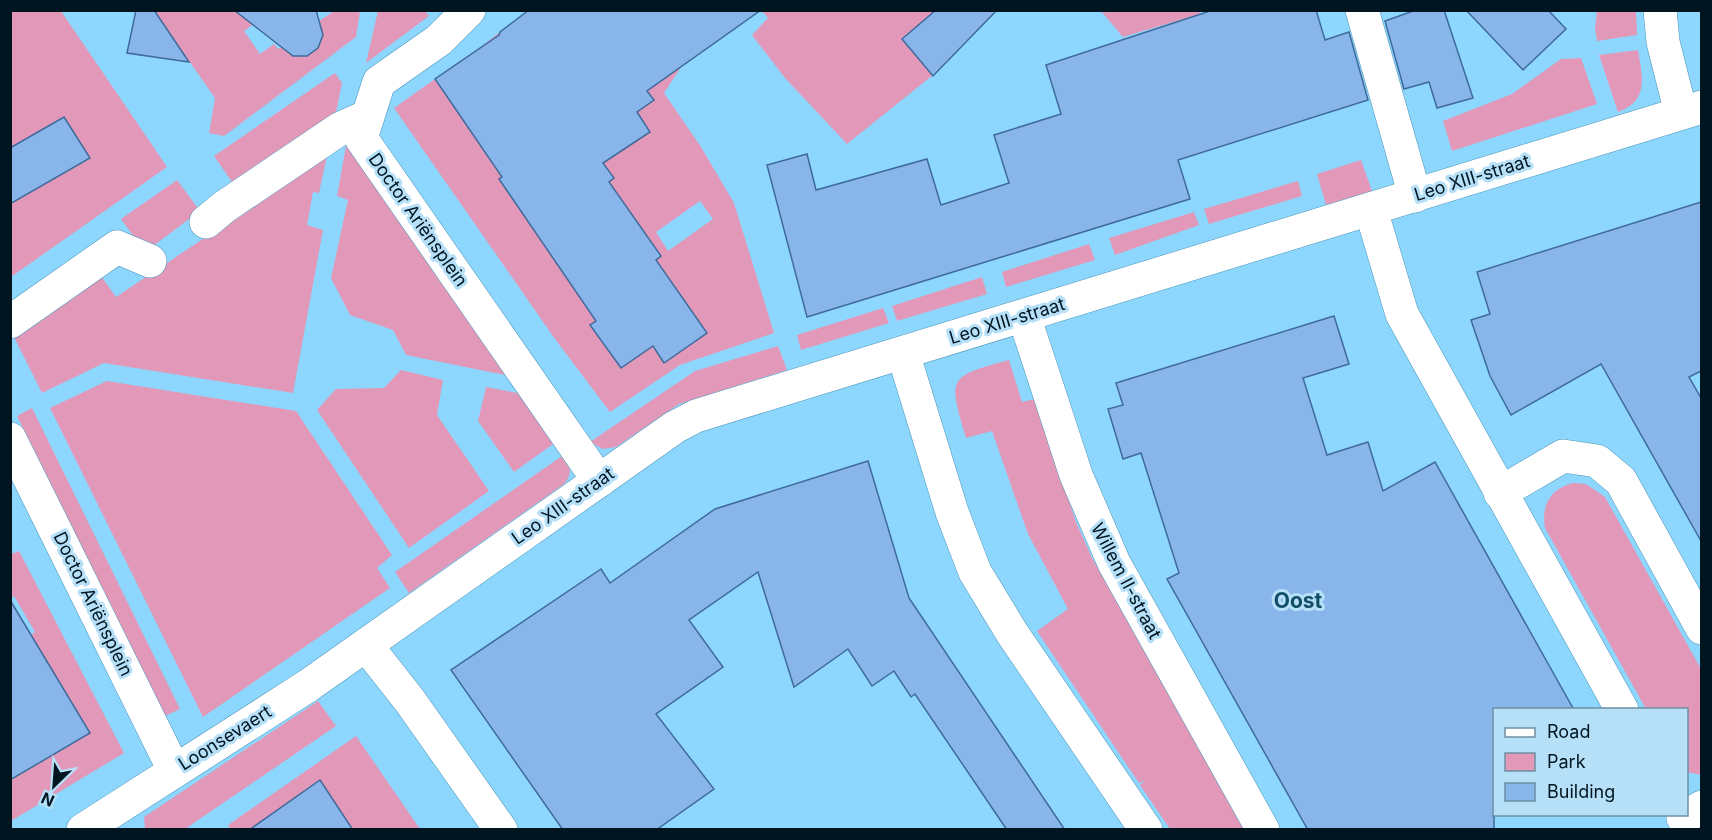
<svg xmlns="http://www.w3.org/2000/svg" width="1712" height="840" font-family="Inter,sans-serif">
<rect width="100%" height="100%" fill="#8dd7fe"/>
<g fill="#e299b9" fill-rule="evenodd">
<path d="M 1198,10 L 1200,14 L 1123,37 L 1101,11 Z"/>
<path d="M 10,11 L 61,11 L 167,167 L 11,277 Z"/>
<path d="M 154,11 L 251,11 L 258,21 L 244,31 L 260,54 L 274,44 L 278,49 L 282,47 L 306,56 C 321,46 324,38 319,21 L 334,11 L 360,11 L 356,37 L 224,136 L 209,133 L 215,98 Z"/>
<path d="M 378,11 L 425,11 L 429,16 L 366,63 Z"/>
<path d="M 762,11 L 947,11 L 919,25 L 902,38 L 933,75 L 847,144 L 785,78 L 752,35 L 768,18 Z"/>
<path d="M 1597,11 L 1636,11 L 1637,35 L 1597,41 L 1595,28 Z"/>
<path d="M 500,32 L 499,36 L 683,64 L 664,93 L 701,147 L 734,203 L 774,333 L 680,365 L 610,412 L 555,339 L 394,108 L 435,79 L 464,121 L 473,53 ZM 646,89 L 654,100 L 637,112 L 649,132 L 612,157 L 598,152 ZM 547,146 L 560,164 L 511,198 L 499,179 ZM 700,201 L 713,219 L 668,251 L 656,232 ZM 684,299 L 707,333 L 664,363 L 653,346 L 591,325 L 611,310 Z"/>
<path d="M 1638,50 C 1642,75 1650,101 1618,112 L 1599,55 Z"/>
<path d="M 1581,58 L 1597,104 L 1452,151 L 1443,121 L 1512,94 L 1561,59 Z"/>
<path d="M 335,73 L 342,83 L 336,113 L 232,182 L 214,156 Z"/>
<path d="M 347,140 L 510,376 L 406,355 L 393,330 L 350,315 L 331,278 L 348,200 L 337,196 Z"/>
<path d="M 327,156 L 319,193 L 313,192 L 307,225 L 323,230 L 293,393 L 104,363 L 42,393 L 14,337 L 101,276 L 116,297 Z"/>
<path d="M 1361,160 L 1372,191 L 1326,205 L 1317,174 Z"/>
<path d="M 177,180 L 200,211 L 145,252 L 121,219 Z"/>
<path d="M 1298,181 L 1302,196 L 1209,224 L 1204,209 Z"/>
<path d="M 1194,212 L 1199,225 L 1115,255 L 1109,238 Z"/>
<path d="M 1089,244 L 1095,260 L 1006,287 L 1002,272 Z"/>
<path d="M 982,277 L 987,294 L 897,321 L 892,306 Z"/>
<path d="M 883,308 L 889,323 L 801,350 L 797,335 Z"/>
<path d="M 778,346 L 787,370 L 679,404 L 616,447 L 603,449 L 590,442 L 695,371 Z"/>
<path d="M 1009,360 L 1022,402 L 1035,399 L 1076,522 L 1092,558 L 1245,829 L 1170,829 L 1140,785 L 1145,780 L 1139,783 L 1037,631 L 1068,609 L 1028,534 L 992,431 L 966,438 C 948,377 947,377 1009,360 Z"/>
<path d="M 401,370 L 443,380 L 437,415 L 489,491 L 409,548 L 317,410 L 336,389 L 384,388 Z"/>
<path d="M 107,381 L 296,411 L 392,555 L 377,568 L 390,588 L 203,717 L 50,408 Z"/>
<path d="M 486,387 L 523,394 L 556,442 L 514,472 L 478,421 Z"/>
<path d="M 32,408 L 180,709 L 165,716 L 17,416 Z"/>
<path d="M 565,454 C 570,466 573,474 564,484 L 409,593 L 395,572 Z"/>
<path d="M 1573,483 L 1586,484 L 1605,497 L 1701,669 L 1701,775 L 1687,772 L 1686,710 L 1646,709 L 1545,528 C 1541,505 1550,489 1573,483 Z"/>
<path d="M 19,551 L 124,753 L 11,821 L 10,758 L 20,774 L 90,733 L 57,678 L 11,705 L 11,646 L 35,632 L 14,596 L 11,598 L 11,554 Z"/>
<path d="M 318,701 L 336,726 L 185,829 L 145,829 L 144,817 Z"/>
<path d="M 356,736 L 420,829 L 231,830 L 228,825 Z"/>
</g>
<g fill="#88b6eb" stroke="#3f6a9a" stroke-width="1.5">
<path d="M 136,10 L 154,10 L 189,62 L 127,53 Z"/>
<path d="M 234,10 L 316,10 L 323,35 L 318,48 L 307,56 L 293,56 Z"/>
<path d="M 529,10 L 761,10 L 647,91 L 654,100 L 637,112 L 650,132 L 603,163 L 614,178 L 609,182 L 661,256 L 656,260 L 707,333 L 664,363 L 653,346 L 621,368 L 590,325 L 596,321 L 499,179 L 502,177 L 435,79 L 499,35 L 500,32 Z"/>
<path d="M 936,10 L 997,10 L 933,76 L 902,39 Z"/>
<path d="M 1213,10 L 1316,10 L 1325,40 L 1349,32 L 1368,100 L 1178,160 L 1190,199 L 807,317 L 767,165 L 807,154 L 816,190 L 927,159 L 941,205 L 1009,183 L 994,135 L 1061,114 L 1046,65 Z"/>
<path d="M 1416,10 L 1444,10 L 1473,98 L 1437,108 L 1429,82 L 1404,89 L 1385,21 Z"/>
<path d="M 1466,10 L 1548,10 L 1566,29 L 1523,70 Z"/>
<path d="M 64,117 L 90,158 L 10,204 L 10,148 Z"/>
<path d="M 1701,202 L 1701,371 L 1689,377 L 1701,398 L 1701,541 L 1601,364 L 1511,415 L 1490,376 L 1471,320 L 1490,314 L 1477,272 Z"/>
<path d="M 1334,316 L 1349,364 L 1303,378 L 1327,455 L 1368,442 L 1383,491 L 1435,462 L 1574,710 L 1494,710 L 1494,830 L 1308,830 L 1167,579 L 1179,573 L 1141,453 L 1123,459 L 1108,409 L 1123,405 L 1116,383 Z"/>
<path d="M 868,461 L 909,598 L 1065,830 L 1007,830 L 915,694 L 911,697 L 894,671 L 872,686 L 848,649 L 794,687 L 758,572 L 689,620 L 723,667 L 656,714 L 714,789 L 656,830 L 563,830 L 451,670 L 601,569 L 610,583 L 715,509 Z"/>
<path d="M 10,600 L 90,733 L 10,780 Z"/>
<path d="M 320,780 L 353,830 L 249,830 Z"/>
</g>
<g fill="none" stroke-linecap="round" stroke-linejoin="round">
<g stroke="#4a94b8" stroke-width="34">
<g id="street">
<path d="M 469,10 L 439,40 L 379,82 L 361,138 L 599,481"/>
<path d="M 1362,10 L 1415,196"/>
<path d="M 1660,10 L 1663,42 L 1681,113"/>
<path d="M 1371,210 L 1402,314 L 1622,710"/>
<path d="M 206,222 L 224,207 L 341,128 L 368,116"/>
<path d="M 1024,316 L 1076,475 L 1114,563 L 1263,830"/>
<path d="M 10,322 L 117,247 L 150,261"/>
<path d="M 903,353 L 952,512 L 975,572 L 1012,633 L 1146,830"/>
<path d="M 10,439 L 174,770"/>
<path d="M 1500,493 L 1563,456 L 1597,461 L 1621,481 L 1702,628"/>
<path d="M 366,645 L 410,701 L 501,830"/>
<path d="M 1683,818 L 1702,807"/>
<path d="M 83,830 L 309,685 L 675,427 L 696,416 L 1702,107"/>
</g>
</g>
<use href="#street" stroke="#fff" stroke-width="33"/>
</g>
<g text-anchor="middle" stroke-width="6" stroke-linejoin="round" paint-order="stroke">
<g font-size="18" fill="#001520" stroke="#b6e0f8">
<text transform="translate(1472 178) rotate(-17)" y="6">Leo XIII-straat</text>
<text transform="translate(418 220) rotate(55)" y="6">Doctor Ariënsplein</text>
<text transform="translate(1007 321) rotate(-17)" y="6">Leo XIII-straat</text>
<text transform="translate(563 506) rotate(-35)" y="6">Leo XIII-straat</text>
<text transform="translate(1126 581) rotate(62)" y="6">Willem II-straat</text>
<text transform="translate(93 604) rotate(64)" y="6">Doctor Ariënsplein</text>
<text transform="translate(225 738) rotate(-32)" y="6">Loonsevaert</text>
</g>
<g font-size="21" font-weight="bold" fill="#144f69" stroke="#b6e0f8">
<text x="1298" y="608">Oost</text>
</g>
</g>
<rect width="1712" height="840" fill="none" stroke="#001520" stroke-width="24"/>
<rect x="1493" y="708" width="195" height="108" fill="#b6e0f8" stroke="#6d8fa2" stroke-width="1.5"/>
<rect x="1505" y="728" width="30" height="9" fill="#ffffff" stroke="#6d8fa2" stroke-width="1.5"/>
<text x="1547" y="738" font-size="18" fill="#001520">Road</text>
<rect x="1505" y="753" width="30" height="18" fill="#e299b9" stroke="#6d8fa2" stroke-width="1.5"/>
<text x="1547" y="768" font-size="18" fill="#001520">Park</text>
<rect x="1505" y="783" width="30" height="18" fill="#88b6eb" stroke="#6d8fa2" stroke-width="1.5"/>
<text x="1547" y="798" font-size="18" fill="#001520">Building</text>
<g transform="translate(54 786) rotate(205)" stroke="#b6e0f8" stroke-width="4.5" paint-order="stroke">
<path d="M0-4.5L10 22L0 15L-10 22Z" fill="#001520"/>
<text y="-9" font-size="16" font-weight="bold" text-anchor="middle" fill="#001520">N</text>
</g>
</svg>
